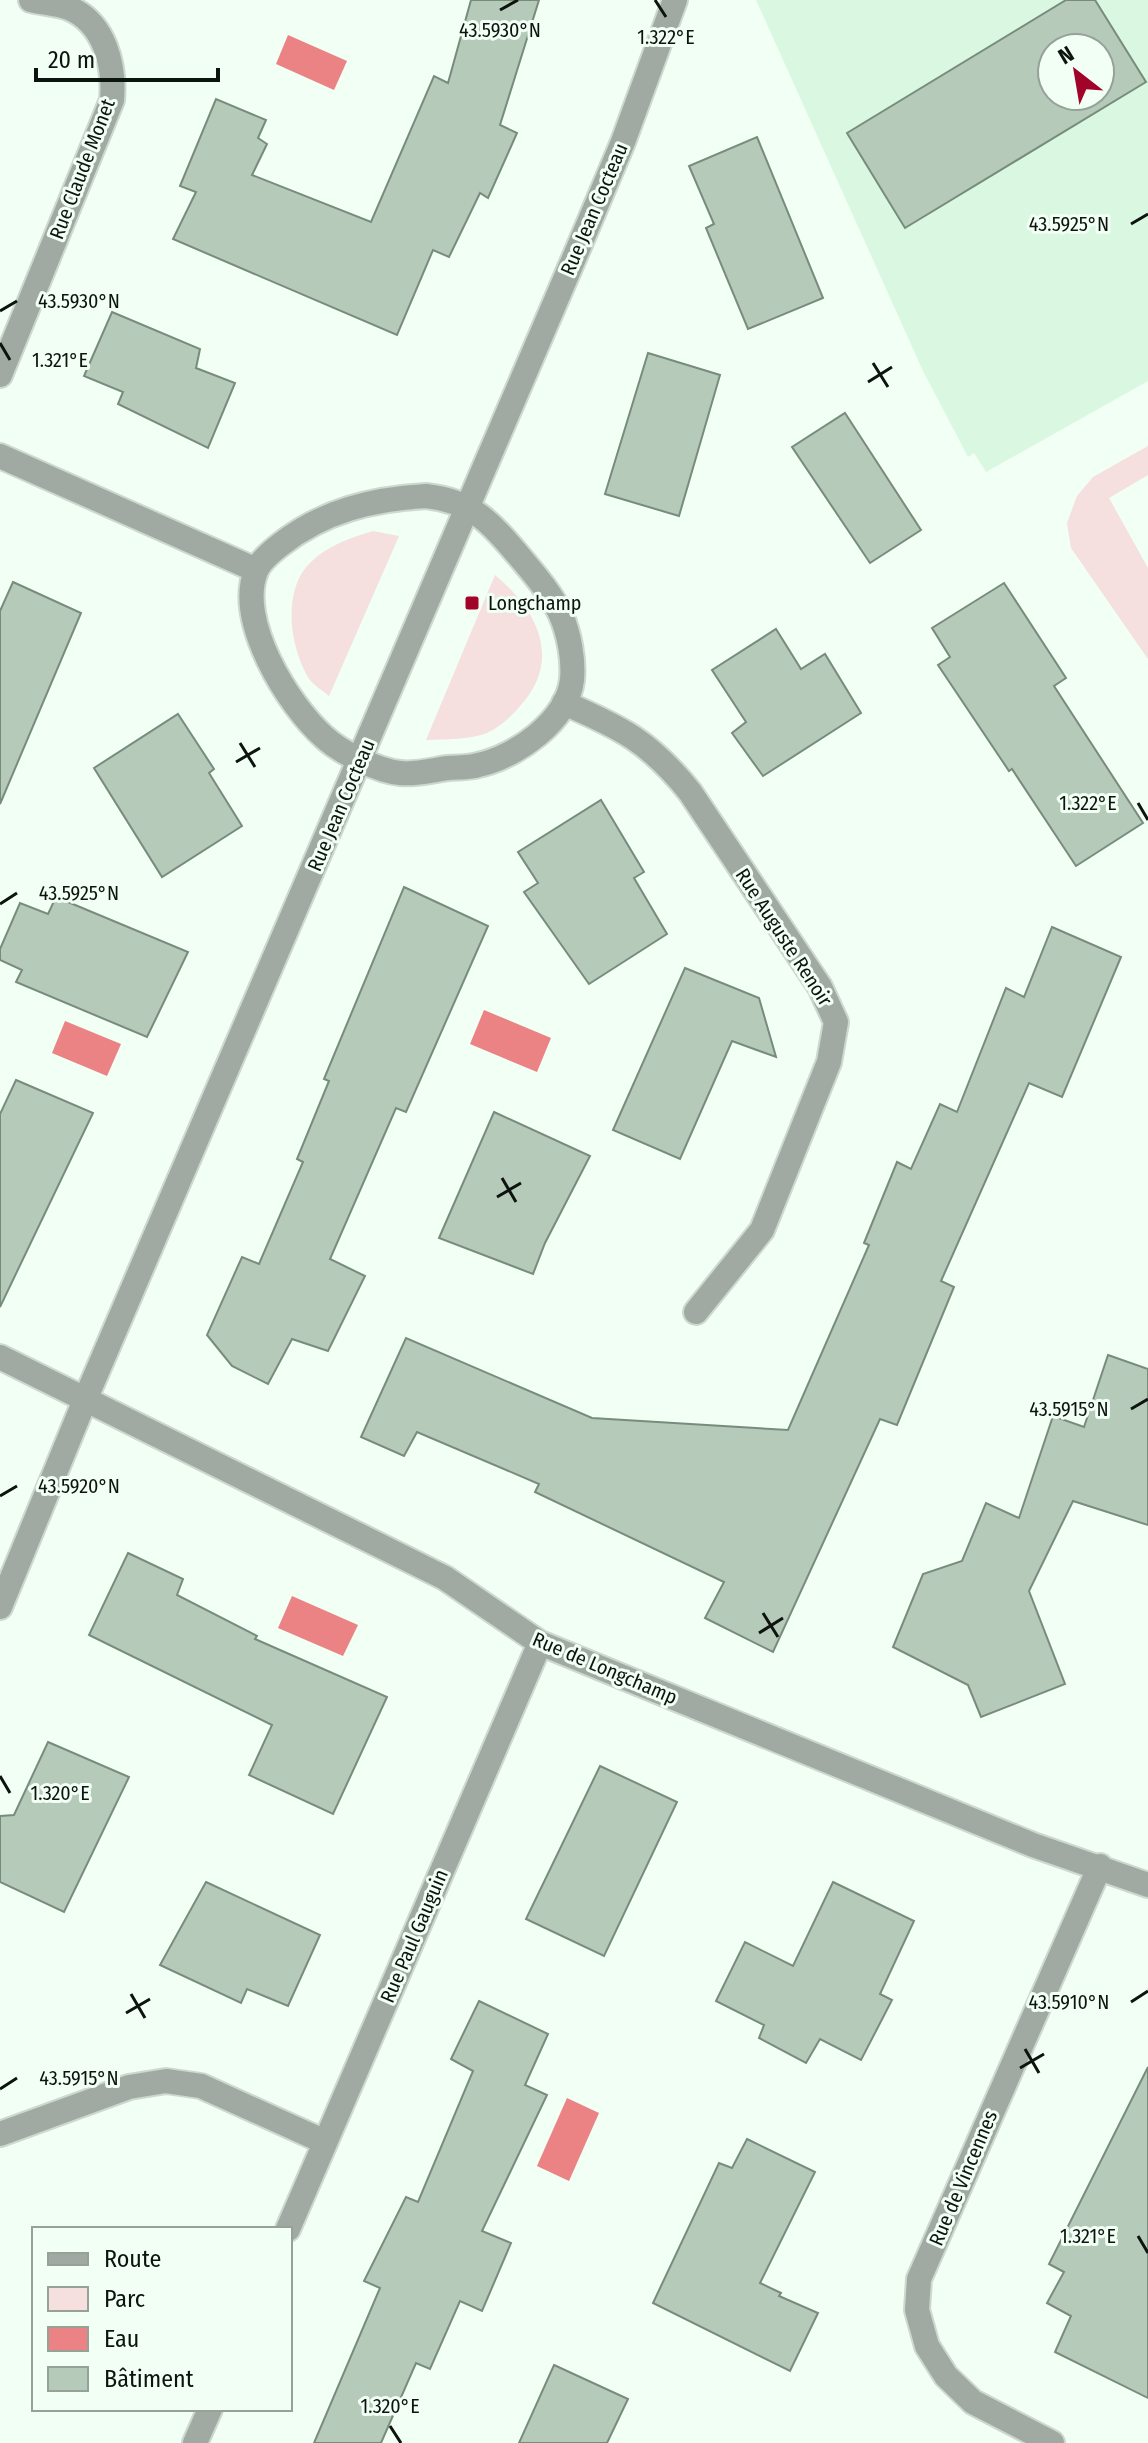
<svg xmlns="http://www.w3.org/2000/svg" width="1148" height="2443" font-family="'Fira Sans Condensed',sans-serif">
<rect width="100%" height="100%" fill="#f1fff4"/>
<path fill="#daf8e1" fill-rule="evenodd" d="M 756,0 L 1148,0 L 1148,381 L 986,472 L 974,453 L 968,457 L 923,371 ZM 1052,48 L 1100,48 L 1100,96 L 1052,96 Z"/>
<g fill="#f5dfdf">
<path d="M 1148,446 L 1148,475 L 1109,498 L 1148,568 L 1148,659 L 1071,548 L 1067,523 L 1077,496 L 1093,477 Z"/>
<path d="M 373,531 L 399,536 L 329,696 C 323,691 315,686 310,680 C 290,649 281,590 311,562 C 327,546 352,537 373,531 Z"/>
<path d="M 495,575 C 537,610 563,659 520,706 C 512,716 499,728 487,733 C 468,740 446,739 426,740 Z"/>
</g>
<g fill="#eb8284">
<path d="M 288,35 L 347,61 L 334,90 L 276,64 Z"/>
<path d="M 484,1010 L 551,1038 L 537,1072 L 470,1044 Z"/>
<path d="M 65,1021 L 121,1044 L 107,1076 L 52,1053 Z"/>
<path d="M 292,1596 L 358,1625 L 343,1656 L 278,1628 Z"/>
<path d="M 567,2098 L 599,2113 L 569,2181 L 537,2166 Z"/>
</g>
<g fill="#b5cab9" stroke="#788c7c" stroke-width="2" fill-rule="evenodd">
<path d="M 471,0 L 539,0 L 500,125 L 517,133 L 488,198 L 480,193 L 449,257 L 433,250 L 397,335 L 173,239 L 196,192 L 180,186 L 216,99 L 266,120 L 258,138 L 267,144 L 252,175 L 371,222 L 434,76 L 448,83 Z"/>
<path d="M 1066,0 L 1095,0 L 1146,82 L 905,228 L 847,133 ZM 1052,48 L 1100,48 L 1100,96 L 1052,96 Z"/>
<path d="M 757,137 L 823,298 L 748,329 L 706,228 L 714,224 L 689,166 Z"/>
<path d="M 112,312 L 200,349 L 196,368 L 235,383 L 208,448 L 118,404 L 123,392 L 84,376 Z"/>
<path d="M 648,353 L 720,375 L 679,516 L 605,494 Z"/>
<path d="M 845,413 L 921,530 L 870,563 L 792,447 Z"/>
<path d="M 13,582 L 81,613 L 0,804 L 0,611 Z"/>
<path d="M 1004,583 L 1066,678 L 1054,686 L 1143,823 L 1076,866 L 1012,769 L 1009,771 L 938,665 L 950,657 L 932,628 Z"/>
<path d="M 776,629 L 801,669 L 825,654 L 861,713 L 763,776 L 732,733 L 746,722 L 712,670 Z"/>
<path d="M 178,714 L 214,769 L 209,773 L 242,826 L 162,877 L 94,768 Z"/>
<path d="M 601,800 L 644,872 L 634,878 L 667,934 L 589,984 L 524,892 L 538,883 L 518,852 Z"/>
<path d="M 404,887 L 488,926 L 406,1112 L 396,1108 L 330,1259 L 365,1276 L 328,1351 L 292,1339 L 268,1384 L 232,1366 L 207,1335 L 242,1257 L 259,1264 L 303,1162 L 297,1159 L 329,1081 L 324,1079 Z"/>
<path d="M 56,897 L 188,952 L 147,1037 L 16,982 L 22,970 L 0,960 L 0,949 L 20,903 L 48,914 Z"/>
<path d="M 1052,927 L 1121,957 L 1062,1097 L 1029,1083 L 941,1281 L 954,1287 L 897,1425 L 880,1419 L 773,1652 L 705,1618 L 724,1582 L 535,1492 L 539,1484 L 417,1432 L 404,1456 L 361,1437 L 406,1338 L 592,1418 L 788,1430 L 869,1245 L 864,1243 L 897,1162 L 911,1169 L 940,1104 L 957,1112 L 1006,988 L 1024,997 Z"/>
<path d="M 685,968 L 759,998 L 776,1057 L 732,1041 L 680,1159 L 613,1130 Z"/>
<path d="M 16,1080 L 93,1113 L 0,1307 L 0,1114 Z"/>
<path d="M 494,1112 L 590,1156 L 545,1243 L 533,1274 L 439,1238 Z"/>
<path d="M 1108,1355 L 1148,1369 L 1148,1525 L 1073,1501 L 1029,1591 L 1065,1684 L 981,1717 L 968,1685 L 893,1647 L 923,1574 L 962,1561 L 986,1503 L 1019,1518 L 1053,1416 L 1084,1427 Z"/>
<path d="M 128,1553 L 183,1579 L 177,1595 L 257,1636 L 255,1639 L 387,1697 L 333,1814 L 249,1775 L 272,1725 L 89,1635 Z"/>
<path d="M 48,1742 L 129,1777 L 64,1912 L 0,1882 L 0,1816 L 14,1815 Z"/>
<path d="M 600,1766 L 677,1802 L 604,1956 L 526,1919 Z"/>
<path d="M 206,1882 L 320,1935 L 288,2006 L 247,1989 L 241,2003 L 160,1965 Z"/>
<path d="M 833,1882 L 914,1921 L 880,1994 L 892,2000 L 861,2060 L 820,2039 L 806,2063 L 759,2038 L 764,2025 L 716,2001 L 745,1942 L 793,1966 Z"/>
<path d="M 479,2001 L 548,2034 L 525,2085 L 547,2095 L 482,2231 L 511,2243 L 482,2311 L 460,2301 L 430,2369 L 416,2363 L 381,2443 L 314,2443 L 380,2288 L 364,2281 L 406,2197 L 418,2202 L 473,2071 L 451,2059 Z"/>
<path d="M 1148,2067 L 1148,2398 L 1055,2352 L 1071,2316 L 1047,2303 L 1064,2272 L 1049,2264 Z"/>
<path d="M 747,2139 L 815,2172 L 760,2283 L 781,2293 L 779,2296 L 818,2313 L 790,2371 L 653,2303 L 719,2163 L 732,2168 Z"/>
<path d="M 554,2365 L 628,2399 L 607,2443 L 519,2443 Z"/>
</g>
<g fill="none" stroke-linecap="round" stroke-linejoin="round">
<g stroke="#cdd9cf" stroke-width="28">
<g id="street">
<path d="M 0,375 L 112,100 C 115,66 105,23 69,8 C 58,4 43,3 31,0"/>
<path d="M 0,456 L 256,570"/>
<path d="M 426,496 C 472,501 490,522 519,556 C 534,574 551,593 561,615 C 569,634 574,659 572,680 C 567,721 516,757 478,765 C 469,768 458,767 448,768 C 433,770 416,775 400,773 C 378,771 340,752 324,737 C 288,705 236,621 256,571 C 260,561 271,552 280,545 C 323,511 372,499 426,496 Z"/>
<path d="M 564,703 C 622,728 650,742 690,792 L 820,987 L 836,1022 L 829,1062 L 762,1230 L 696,1312"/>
<path d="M 0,1357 L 445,1578 L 540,1643 L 1033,1845 L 1148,1885"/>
<path d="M 0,1607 L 85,1400 L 575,256 L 623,142 L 675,0"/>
<path d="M 0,2134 L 129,2087 L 166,2081 L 201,2086 L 325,2142"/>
<path d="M 288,2229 L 540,1643"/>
<path d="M 195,2443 L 210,2409"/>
<path d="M 1052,2443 L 973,2402 L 946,2376 L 927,2346 L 917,2310 L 919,2279 L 1100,1866"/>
</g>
</g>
<use href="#street" stroke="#a0aaa2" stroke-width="24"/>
</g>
<path fill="none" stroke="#0d140f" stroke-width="3" d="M 655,0 L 666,17M 500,10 L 518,0M 1131,224 L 1148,214M 0,311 L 17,301M 0,343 L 10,360M 873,363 L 888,387M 868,382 L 892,367M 240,743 L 255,767M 236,762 L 260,748M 1138,803 L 1148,820M 0,904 L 17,893M 502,1178 L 516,1202M 497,1197 L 521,1183M 1131,1409 L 1148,1399M 0,1496 L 17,1486M 763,1613 L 778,1637M 759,1633 L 783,1618M 0,1776 L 10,1793M 131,1994 L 145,2018M 1131,2002 L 1148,1991M 126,2013 L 150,1999M 1025,2049 L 1039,2073M 1020,2068 L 1044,2054M 0,2089 L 17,2078M 1138,2236 L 1148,2253M 390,2426 L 401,2443"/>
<rect fill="#a20329" stroke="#f1fff4" stroke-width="3" x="464" y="595" width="16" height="16" rx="4"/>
<g text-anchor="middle" stroke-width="6" stroke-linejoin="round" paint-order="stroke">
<g font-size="20" fill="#0d140f" stroke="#f1fff4">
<text transform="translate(82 169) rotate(-69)" y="7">Rue Claude Monet</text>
<text transform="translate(594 209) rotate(-67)" y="7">Rue Jean Cocteau</text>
<text transform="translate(341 805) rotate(-67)" y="7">Rue Jean Cocteau</text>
<text transform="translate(784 937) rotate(57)" y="7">Rue Auguste Renoir</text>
<text transform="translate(605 1668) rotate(23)" y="7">Rue de Longchamp</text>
<text transform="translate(414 1936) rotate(-67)" y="7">Rue Paul Gauguin</text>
<text transform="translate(963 2178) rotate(-67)" y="7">Rue de Vincennes</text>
</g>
<g font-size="20" fill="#0d140f" stroke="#f1fff4" text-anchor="start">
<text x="488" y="610">Longchamp</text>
</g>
</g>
<g font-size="20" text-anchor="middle" fill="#0d140f" stroke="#f1fff4" stroke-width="6" stroke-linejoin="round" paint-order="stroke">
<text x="500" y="37">43.5930°N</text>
<text x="666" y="44">1.322°E</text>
<text x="1069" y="231">43.5925°N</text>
<text x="79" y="308">43.5930°N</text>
<text x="60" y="367">1.321°E</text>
<text x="1088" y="810">1.322°E</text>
<text x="79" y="900">43.5925°N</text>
<text x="1069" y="1416">43.5915°N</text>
<text x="79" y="1493">43.5920°N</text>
<text x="60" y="1800">1.320°E</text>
<text x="1069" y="2009">43.5910°N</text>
<text x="79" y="2085">43.5915°N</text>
<text x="1088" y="2243">1.321°E</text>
<text x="390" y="2413">1.320°E</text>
</g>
<rect x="32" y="2227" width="260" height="184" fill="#f1fff4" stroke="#96a198" stroke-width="2"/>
<rect x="48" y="2253" width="40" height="12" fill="#a0aaa2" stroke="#96a198" stroke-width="2"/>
<text x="104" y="2267" font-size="24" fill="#0d140f">Route</text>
<rect x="48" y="2287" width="40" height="24" fill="#f5dfdf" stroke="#96a198" stroke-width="2"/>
<text x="104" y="2307" font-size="24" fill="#0d140f">Parc</text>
<rect x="48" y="2327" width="40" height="24" fill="#eb8284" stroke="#96a198" stroke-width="2"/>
<text x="104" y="2347" font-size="24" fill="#0d140f">Eau</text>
<rect x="48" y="2367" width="40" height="24" fill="#b5cab9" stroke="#96a198" stroke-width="2"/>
<text x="104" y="2387" font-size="24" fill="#0d140f">Bâtiment</text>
<g transform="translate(1076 72) rotate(329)"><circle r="38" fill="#f1fff4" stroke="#96a198" stroke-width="2"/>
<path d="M0-6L14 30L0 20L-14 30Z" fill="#a20329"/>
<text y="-12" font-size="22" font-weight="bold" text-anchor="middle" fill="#0d140f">N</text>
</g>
<path d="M36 68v12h182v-12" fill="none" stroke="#0d140f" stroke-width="4"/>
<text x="48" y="68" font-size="24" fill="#0d140f" stroke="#f1fff4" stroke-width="6" paint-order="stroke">20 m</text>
</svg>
